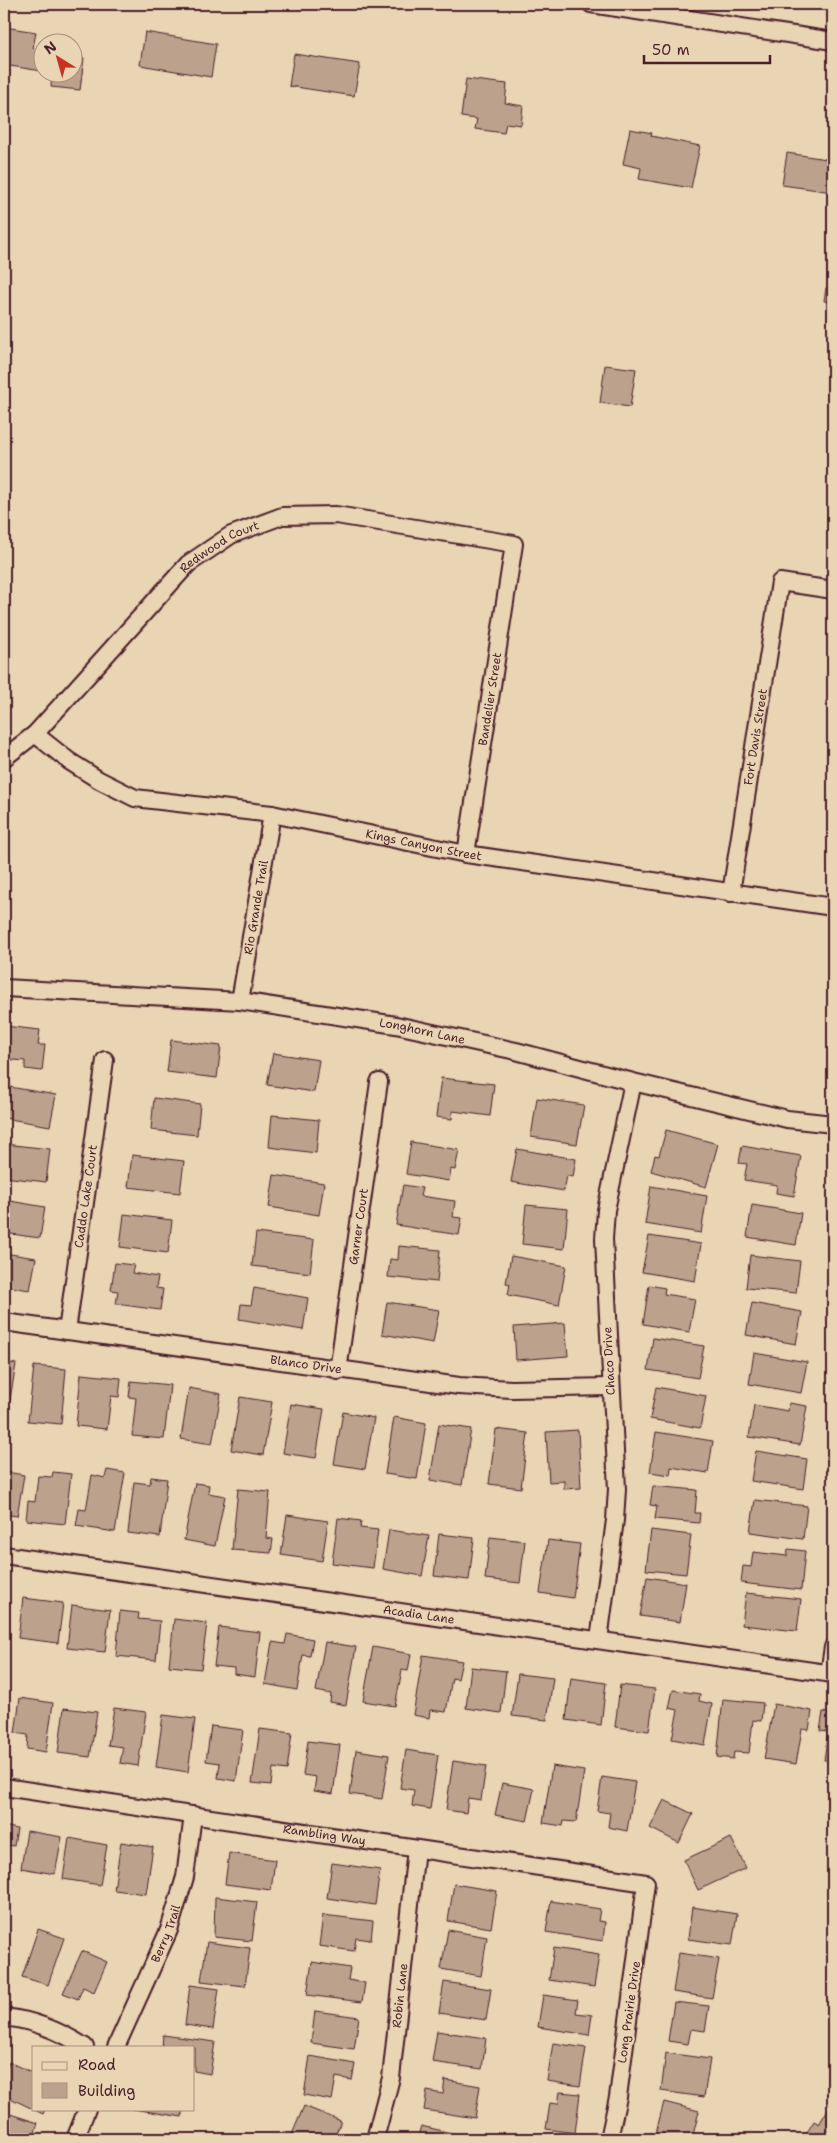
<svg xmlns="http://www.w3.org/2000/svg" width="837" height="2143" font-family="'Shantell Sans',sans-serif">
<rect width="100%" height="100%" fill="#e9d4b3"/>
<filter id="ink" filterUnits="userSpaceOnUse"><feTurbulence type="fractalNoise" baseFrequency=".02" numOctaves="2"/><feDisplacementMap in="SourceGraphic" scale="10" xChannelSelector="R" yChannelSelector="G"/><feConvolveMatrix kernelMatrix="1 2 1 2 8 2 1 2 1" color-interpolation-filters="sRGB"/></filter>
<g filter="url(#ink)">
<g fill="#bca28d" stroke="#4a1f2b">
<path d="M 4,27 L 36,32 L 33,48 L 42,50 L 42,71 L 4,65 Z"/>
<path d="M 145,32 L 216,44 L 211,77 L 140,65 Z"/>
<path d="M 294,54 L 360,64 L 354,96 L 289,86 Z"/>
<path d="M 72,57 L 84,58 L 80,90 L 51,87 L 52,72 L 72,72 Z"/>
<path d="M 466,79 L 507,84 L 505,103 L 523,106 L 521,125 L 506,123 L 504,133 L 475,129 L 477,119 L 461,117 Z"/>
<path d="M 630,129 L 652,133 L 651,136 L 700,146 L 691,188 L 639,179 L 641,168 L 623,164 Z"/>
<path d="M 787,153 L 833,160 L 833,192 L 782,185 Z"/>
<path d="M 826,288 L 833,288 L 833,302 L 824,301 Z"/>
<path d="M 605,365 L 636,369 L 630,407 L 600,403 Z"/>
<path d="M 4,1026 L 40,1030 L 38,1045 L 45,1045 L 42,1071 L 25,1069 L 25,1061 L 4,1059 Z"/>
<path d="M 171,1040 L 221,1046 L 217,1078 L 167,1072 Z"/>
<path d="M 273,1053 L 319,1060 L 314,1092 L 267,1085 Z"/>
<path d="M 441,1078 L 494,1084 L 490,1116 L 453,1111 L 452,1119 L 436,1117 Z"/>
<path d="M 4,1086 L 56,1095 L 50,1126 L 4,1118 Z"/>
<path d="M 154,1098 L 200,1104 L 197,1135 L 151,1130 Z"/>
<path d="M 537,1098 L 584,1105 L 577,1144 L 531,1137 Z"/>
<path d="M 272,1115 L 319,1120 L 316,1153 L 269,1147 Z"/>
<path d="M 666,1130 L 718,1144 L 706,1187 L 651,1171 L 655,1155 L 659,1156 Z"/>
<path d="M 411,1142 L 459,1150 L 455,1170 L 451,1169 L 449,1181 L 406,1174 Z"/>
<path d="M 4,1144 L 50,1149 L 46,1182 L 4,1177 Z"/>
<path d="M 742,1146 L 801,1156 L 794,1196 L 776,1193 L 777,1185 L 744,1180 L 747,1164 L 739,1163 Z"/>
<path d="M 517,1149 L 576,1159 L 573,1177 L 567,1176 L 564,1191 L 511,1182 Z"/>
<path d="M 132,1155 L 184,1161 L 180,1193 L 128,1187 Z"/>
<path d="M 274,1175 L 324,1183 L 319,1215 L 269,1207 Z"/>
<path d="M 403,1185 L 422,1188 L 420,1196 L 455,1201 L 453,1217 L 462,1218 L 459,1235 L 396,1225 Z"/>
<path d="M 651,1186 L 707,1196 L 701,1233 L 645,1224 Z"/>
<path d="M 4,1200 L 45,1207 L 40,1238 L 4,1233 Z"/>
<path d="M 526,1205 L 568,1209 L 564,1249 L 522,1244 Z"/>
<path d="M 752,1205 L 801,1213 L 796,1245 L 747,1237 Z"/>
<path d="M 124,1214 L 172,1220 L 168,1253 L 120,1247 Z"/>
<path d="M 256,1233 L 314,1240 L 310,1273 L 252,1266 Z"/>
<path d="M 649,1236 L 701,1244 L 695,1281 L 642,1272 Z"/>
<path d="M 399,1246 L 440,1250 L 437,1282 L 388,1277 L 390,1259 L 398,1260 Z"/>
<path d="M 4,1253 L 36,1258 L 30,1290 L 4,1286 Z"/>
<path d="M 750,1255 L 800,1261 L 796,1293 L 746,1288 Z"/>
<path d="M 511,1256 L 566,1266 L 559,1305 L 508,1295 L 510,1284 L 506,1283 Z"/>
<path d="M 115,1263 L 134,1265 L 132,1273 L 158,1277 L 156,1288 L 163,1289 L 160,1310 L 116,1304 L 118,1291 L 111,1290 Z"/>
<path d="M 649,1285 L 665,1288 L 664,1294 L 695,1299 L 689,1332 L 643,1324 Z"/>
<path d="M 254,1288 L 308,1298 L 303,1330 L 239,1319 L 241,1304 L 251,1305 Z"/>
<path d="M 387,1302 L 439,1310 L 433,1343 L 382,1334 Z"/>
<path d="M 752,1303 L 802,1312 L 796,1344 L 746,1335 Z"/>
<path d="M 565,1323 L 568,1356 L 516,1360 L 514,1327 Z"/>
<path d="M 653,1338 L 704,1346 L 698,1378 L 648,1370 Z"/>
<path d="M 754,1353 L 807,1362 L 801,1393 L 749,1384 Z"/>
<path d="M 4,1362 L 16,1364 L 7,1417 L 4,1416 Z"/>
<path d="M 34,1366 L 66,1369 L 61,1424 L 28,1421 Z"/>
<path d="M 81,1374 L 121,1378 L 119,1397 L 111,1396 L 107,1429 L 76,1426 Z"/>
<path d="M 131,1381 L 170,1385 L 164,1439 L 132,1436 L 136,1398 L 129,1397 Z"/>
<path d="M 656,1387 L 706,1396 L 700,1428 L 650,1419 Z"/>
<path d="M 189,1388 L 221,1394 L 212,1444 L 181,1439 Z"/>
<path d="M 240,1397 L 272,1402 L 263,1455 L 231,1450 Z"/>
<path d="M 789,1403 L 807,1406 L 800,1445 L 749,1437 L 754,1405 L 788,1411 Z"/>
<path d="M 291,1404 L 324,1409 L 316,1458 L 283,1453 Z"/>
<path d="M 343,1412 L 374,1418 L 365,1469 L 334,1464 Z"/>
<path d="M 394,1417 L 426,1423 L 417,1479 L 385,1474 Z"/>
<path d="M 439,1424 L 471,1429 L 462,1485 L 430,1480 Z"/>
<path d="M 496,1429 L 528,1433 L 521,1488 L 489,1484 Z"/>
<path d="M 578,1430 L 581,1488 L 564,1489 L 564,1481 L 549,1482 L 546,1432 Z"/>
<path d="M 656,1432 L 713,1441 L 708,1473 L 671,1467 L 670,1475 L 650,1472 Z"/>
<path d="M 756,1451 L 807,1459 L 803,1489 L 751,1481 Z"/>
<path d="M 4,1466 L 6,1467 L 6,1472 L 24,1475 L 17,1516 L 4,1514 Z"/>
<path d="M 107,1470 L 125,1473 L 115,1532 L 76,1526 L 79,1509 L 86,1510 L 92,1475 L 105,1478 Z"/>
<path d="M 53,1472 L 71,1474 L 65,1524 L 26,1520 L 28,1501 L 35,1502 L 38,1476 L 52,1477 Z"/>
<path d="M 151,1477 L 167,1479 L 160,1537 L 128,1533 L 134,1482 L 150,1484 Z"/>
<path d="M 195,1483 L 209,1485 L 208,1493 L 225,1496 L 215,1546 L 184,1540 Z"/>
<path d="M 653,1486 L 697,1490 L 695,1513 L 700,1513 L 699,1523 L 655,1519 L 657,1506 L 650,1505 Z"/>
<path d="M 238,1489 L 270,1492 L 266,1538 L 273,1539 L 271,1553 L 232,1550 Z"/>
<path d="M 755,1500 L 807,1506 L 803,1539 L 750,1532 Z"/>
<path d="M 287,1515 L 328,1521 L 322,1561 L 281,1555 Z"/>
<path d="M 338,1518 L 361,1521 L 360,1528 L 378,1530 L 373,1568 L 332,1563 Z"/>
<path d="M 389,1530 L 429,1536 L 422,1576 L 383,1569 Z"/>
<path d="M 651,1530 L 691,1535 L 686,1574 L 646,1570 Z"/>
<path d="M 439,1534 L 474,1538 L 469,1580 L 434,1576 Z"/>
<path d="M 490,1537 L 525,1541 L 520,1583 L 485,1579 Z"/>
<path d="M 548,1540 L 580,1544 L 573,1598 L 540,1593 Z"/>
<path d="M 788,1549 L 805,1551 L 801,1590 L 741,1583 L 743,1566 L 751,1567 L 753,1552 L 787,1556 Z"/>
<path d="M 647,1577 L 686,1583 L 680,1622 L 640,1616 Z"/>
<path d="M 746,1593 L 801,1599 L 797,1631 L 742,1625 Z"/>
<path d="M 23,1598 L 63,1603 L 58,1643 L 18,1638 Z"/>
<path d="M 72,1605 L 110,1610 L 105,1652 L 67,1648 Z"/>
<path d="M 120,1611 L 139,1613 L 138,1619 L 160,1621 L 156,1660 L 116,1656 Z"/>
<path d="M 174,1619 L 207,1623 L 201,1669 L 169,1666 Z"/>
<path d="M 219,1627 L 260,1632 L 255,1677 L 234,1674 L 234,1668 L 214,1666 Z"/>
<path d="M 287,1634 L 313,1639 L 310,1656 L 303,1655 L 297,1690 L 265,1684 L 272,1642 L 285,1644 Z"/>
<path d="M 325,1642 L 356,1647 L 346,1705 L 330,1702 L 331,1694 L 316,1691 Z"/>
<path d="M 373,1647 L 411,1654 L 408,1671 L 402,1670 L 395,1706 L 363,1701 Z"/>
<path d="M 423,1655 L 462,1661 L 458,1679 L 452,1678 L 446,1712 L 430,1710 L 429,1718 L 413,1715 Z"/>
<path d="M 471,1667 L 506,1671 L 501,1713 L 466,1708 Z"/>
<path d="M 518,1674 L 553,1678 L 547,1720 L 512,1716 Z"/>
<path d="M 571,1678 L 606,1683 L 601,1725 L 566,1720 Z"/>
<path d="M 620,1685 L 655,1689 L 649,1731 L 615,1727 Z"/>
<path d="M 673,1690 L 700,1694 L 699,1701 L 712,1704 L 705,1745 L 672,1739 L 678,1710 L 669,1708 Z"/>
<path d="M 20,1698 L 53,1703 L 46,1752 L 27,1749 L 28,1735 L 15,1733 Z"/>
<path d="M 723,1699 L 763,1703 L 761,1721 L 753,1720 L 749,1753 L 734,1752 L 733,1759 L 717,1757 Z"/>
<path d="M 774,1704 L 812,1711 L 809,1730 L 802,1729 L 796,1764 L 764,1759 Z"/>
<path d="M 64,1708 L 97,1712 L 90,1757 L 58,1753 Z"/>
<path d="M 114,1708 L 146,1712 L 138,1766 L 120,1763 L 123,1747 L 108,1745 Z"/>
<path d="M 823,1712 L 833,1714 L 833,1761 L 824,1760 L 828,1732 L 820,1731 Z"/>
<path d="M 163,1715 L 195,1719 L 188,1772 L 156,1767 Z"/>
<path d="M 211,1726 L 243,1730 L 236,1781 L 218,1778 L 220,1763 L 206,1761 Z"/>
<path d="M 260,1729 L 292,1733 L 287,1770 L 273,1768 L 271,1785 L 252,1783 Z"/>
<path d="M 308,1741 L 340,1745 L 333,1794 L 314,1791 L 316,1777 L 303,1775 Z"/>
<path d="M 356,1750 L 389,1755 L 382,1799 L 350,1794 Z"/>
<path d="M 406,1750 L 438,1755 L 430,1809 L 412,1806 L 414,1790 L 400,1788 Z"/>
<path d="M 453,1761 L 486,1766 L 481,1800 L 468,1798 L 466,1813 L 446,1810 Z"/>
<path d="M 552,1766 L 584,1771 L 576,1822 L 564,1821 L 563,1826 L 543,1823 Z"/>
<path d="M 602,1777 L 635,1782 L 627,1831 L 608,1827 L 610,1813 L 597,1811 Z"/>
<path d="M 502,1783 L 534,1789 L 527,1821 L 495,1815 Z"/>
<path d="M 664,1800 L 693,1814 L 679,1843 L 650,1828 Z"/>
<path d="M 4,1826 L 17,1829 L 14,1846 L 4,1844 Z"/>
<path d="M 27,1831 L 62,1837 L 55,1874 L 21,1868 Z"/>
<path d="M 69,1838 L 107,1845 L 100,1885 L 63,1879 Z"/>
<path d="M 731,1838 L 746,1868 L 698,1890 L 684,1860 Z"/>
<path d="M 121,1842 L 153,1847 L 146,1894 L 114,1890 Z"/>
<path d="M 229,1853 L 275,1860 L 271,1890 L 225,1884 Z"/>
<path d="M 332,1863 L 380,1870 L 375,1905 L 327,1898 Z"/>
<path d="M 454,1884 L 497,1891 L 491,1928 L 448,1921 Z"/>
<path d="M 215,1897 L 257,1902 L 252,1941 L 214,1937 Z"/>
<path d="M 551,1901 L 600,1909 L 598,1921 L 605,1922 L 603,1941 L 546,1932 Z"/>
<path d="M 692,1907 L 737,1914 L 732,1945 L 688,1939 Z"/>
<path d="M 323,1915 L 373,1921 L 371,1940 L 356,1938 L 354,1951 L 319,1946 Z"/>
<path d="M 38,1929 L 64,1938 L 48,1985 L 22,1977 Z"/>
<path d="M 448,1930 L 487,1937 L 481,1976 L 441,1969 Z"/>
<path d="M 207,1942 L 250,1948 L 245,1986 L 201,1981 Z"/>
<path d="M 554,1948 L 599,1955 L 594,1987 L 549,1980 Z"/>
<path d="M 82,1951 L 107,1962 L 94,1992 L 83,1987 L 78,1999 L 63,1993 Z"/>
<path d="M 679,1953 L 719,1959 L 712,1998 L 673,1992 Z"/>
<path d="M 312,1962 L 350,1968 L 348,1980 L 365,1983 L 362,2002 L 307,1995 Z"/>
<path d="M 444,1982 L 491,1989 L 486,2020 L 439,2013 Z"/>
<path d="M 190,1985 L 219,1989 L 213,2029 L 185,2025 Z"/>
<path d="M 543,1995 L 578,2000 L 576,2013 L 592,2015 L 589,2035 L 538,2027 Z"/>
<path d="M 674,2002 L 709,2006 L 705,2031 L 691,2029 L 688,2044 L 668,2041 Z"/>
<path d="M 315,2011 L 359,2017 L 354,2049 L 311,2043 Z"/>
<path d="M 437,2031 L 486,2038 L 482,2069 L 432,2062 Z"/>
<path d="M 163,2035 L 215,2042 L 210,2074 L 194,2071 L 194,2047 L 162,2047 Z"/>
<path d="M 553,2043 L 586,2048 L 580,2086 L 547,2081 Z"/>
<path d="M 666,2053 L 710,2059 L 704,2097 L 661,2091 Z"/>
<path d="M 310,2056 L 355,2064 L 352,2080 L 336,2077 L 332,2100 L 304,2095 Z"/>
<path d="M 9,2062 L 34,2074 L 34,2109 L 45,2109 L 43,2114 L 4,2095 L 4,2074 Z"/>
<path d="M 445,2080 L 480,2086 L 475,2118 L 424,2110 L 427,2091 L 443,2094 Z"/>
<path d="M 560,2092 L 580,2094 L 575,2133 L 546,2129 L 550,2103 L 558,2104 Z"/>
<path d="M 664,2102 L 699,2111 L 692,2139 L 666,2139 L 655,2136 Z"/>
<path d="M 304,2106 L 341,2121 L 334,2139 L 290,2139 Z"/>
<path d="M 829,2108 L 833,2110 L 833,2139 L 803,2139 L 814,2121 L 819,2124 Z"/>
<path d="M 133,2109 L 183,2109 L 182,2117 Z"/>
<path d="M 4,2112 L 38,2123 L 33,2139 L 4,2139 Z"/>
<path d="M 421,2126 L 473,2138 L 473,2139 L 417,2139 Z"/>
</g>
<g fill="none" stroke-linecap="round" stroke-linejoin="round">
<g stroke="#4a1f2b" stroke-width="20">
<g id="street">
<path d="M 591,4 L 833,41"/>
<path id="s1" d="M 35,734 L 69,761 L 99,780 L 135,798 L 272,814 L 466,854 L 833,907"/>
<path id="s2" d="M 4,758 L 35,734 L 188,564 L 231,535 L 282,516 L 336,515 L 514,544 L 466,854"/>
<path id="s3" d="M 731,893 L 780,582 L 833,590"/>
<path id="s4" d="M 4,988 L 240,1001 L 396,1025 L 516,1051 L 633,1082 L 787,1119 L 833,1124"/>
<path id="s5" d="M 240,1001 L 272,814"/>
<path id="s6" d="M 4,1322 L 459,1386 L 512,1389 L 610,1387"/>
<path id="s7" d="M 67,1331 L 105,1060"/>
<path id="s8" d="M 338,1371 L 379,1082"/>
<path id="s9" d="M 4,1555 L 833,1674"/>
<path d="M 599,1640 L 615,1520 L 617,1489 L 604,1239 L 606,1210 L 633,1082"/>
<path d="M 829,1674 L 833,1647"/>
<path id="s10" d="M 4,1787 L 646,1883 L 618,2097 L 609,2139"/>
<path d="M 4,2017 C 33,2020 60,2031 85,2047"/>
<path id="s11" d="M 116,2047 L 169,1930 L 185,1877 L 193,1815"/>
<path d="M 75,2139 L 87,2109"/>
<path id="s12" d="M 375,2139 L 391,2078 L 416,1849"/>
</g>
</g>
<use href="#street" stroke="#e9d4b3" stroke-width="16"/>
</g>
</g>
<g text-anchor="middle" stroke-width="4.5" stroke-linejoin="round" paint-order="stroke">
<g font-size="12" fill="#4a1f2b" stroke="#e9d4b3">
<text dy="4" stroke="none"><textPath href="#s2" startOffset="304">Redwood Court</textPath></text>
<text transform="translate(490 699) rotate(-81)" y="4">Bandelier Street</text>
<text dy="4" stroke="none"><textPath href="#s3" startOffset="158">Fort Davis Street</textPath></text>
<text dy="4" stroke="none"><textPath href="#s1" startOffset="412">Kings Canyon Street</textPath></text>
<text dy="4" stroke="none"><textPath href="#s5" startOffset="95">Rio Grande Trail</textPath></text>
<text dy="4" stroke="none"><textPath href="#s4" startOffset="421">Longhorn Lane</textPath></text>
<text dy="4" stroke="none"><textPath href="#s7" startOffset="136">Caddo Lake Court</textPath></text>
<text dy="4" stroke="none"><textPath href="#s8" startOffset="146">Garner Court</textPath></text>
<text transform="translate(609 1361) rotate(-93)" y="4">Chaco Drive</text>
<text dy="4" stroke="none"><textPath href="#s6" startOffset="305">Blanco Drive</textPath></text>
<text dy="4" stroke="none"><textPath href="#s9" startOffset="419">Acadia Lane</textPath></text>
<text dy="4" stroke="none"><textPath href="#s10" startOffset="324">Rambling Way</textPath></text>
<text dy="4" stroke="none"><textPath href="#s11" startOffset="124">Berry Trail</textPath></text>
<text dy="4" stroke="none"><textPath href="#s12" startOffset="146">Robin Lane</textPath></text>
<text transform="translate(629 2012) rotate(-82)" y="4">Long Prairie Drive</text>
</g>
</g>
<rect width="837" height="2143" fill="none" stroke="#e9d4b3" stroke-width="20"/>
<rect x="10" y="10" width="817" height="2123" fill="none" stroke="#4a1f2b" stroke-width="2" filter="url(#ink)"/>
<rect x="32" y="2046" width="162" height="65" fill="#e9d4b3" stroke="#a98c7d"/>
<rect x="42" y="2062" width="25" height="8" fill="#e9d4b3" stroke="#a98c7d"/>
<text x="78" y="2070" font-size="15" fill="#4a1f2b">Road</text>
<rect x="42" y="2083" width="25" height="15" fill="#bca28d" stroke="#a98c7d"/>
<text x="78" y="2096" font-size="15" fill="#4a1f2b">Building</text>
<g transform="translate(58 58) rotate(323)"><circle r="24" fill="#e9d4b3" stroke="#a98c7d"/>
<path d="M0-4L9 19L0 12L-9 19Z" fill="#c8321e"/>
<text y="-8" font-size="14" font-weight="bold" text-anchor="middle" fill="#4a1f2b">N</text>
</g>
<path d="M644 55v8h126v-8" fill="none" stroke="#4a1f2b" stroke-width="2.5"/>
<text x="652" y="55" font-size="15" fill="#4a1f2b" stroke="#e9d4b3" stroke-width="4" paint-order="stroke">50 m</text>
</svg>
